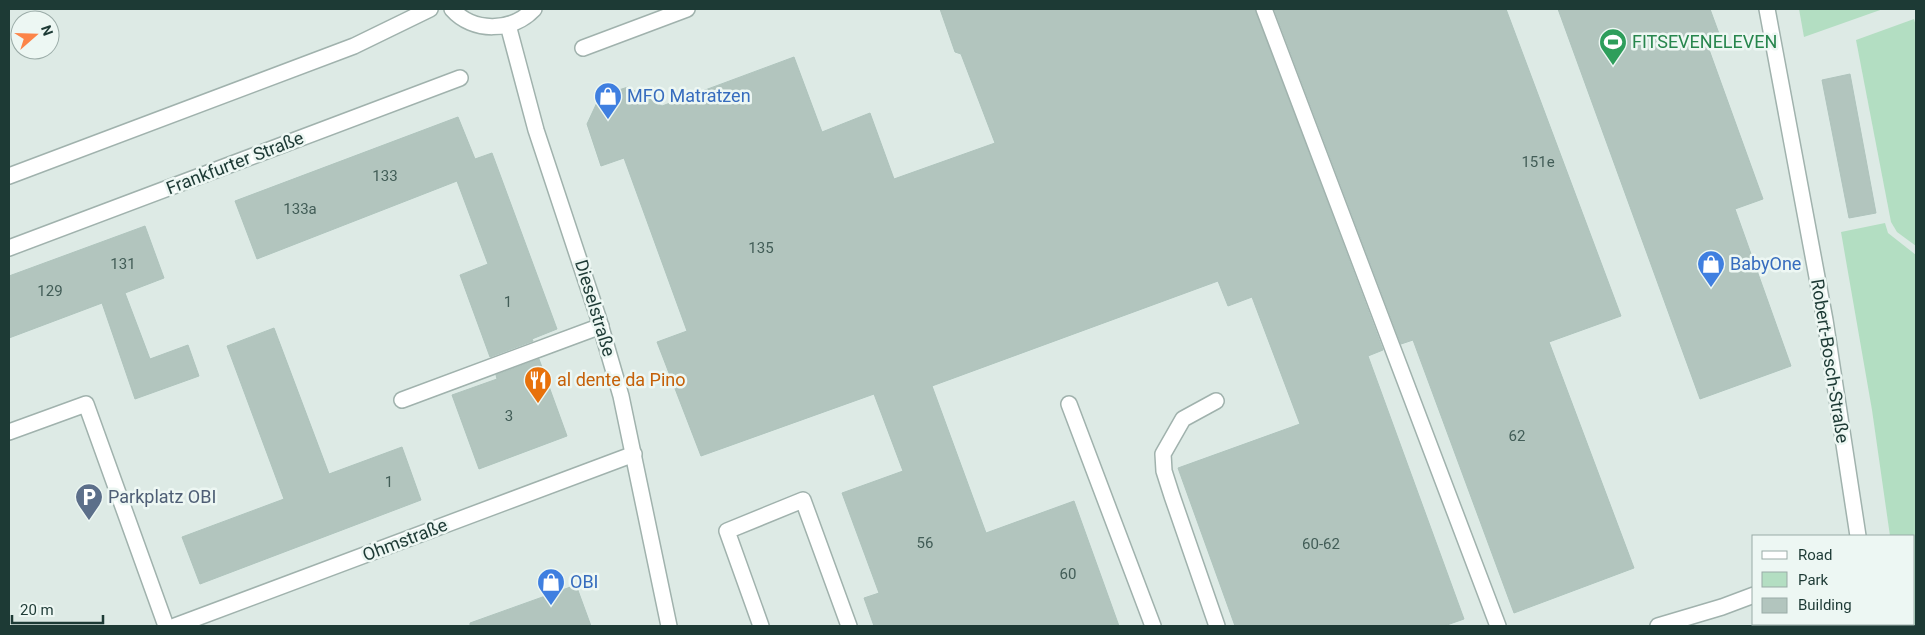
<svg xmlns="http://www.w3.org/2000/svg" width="1925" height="635" font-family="Roboto,sans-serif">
<rect width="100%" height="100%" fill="#ddeae5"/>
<g fill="#b3dec2">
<path d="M 1799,9 L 1883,9 L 1804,37 Z"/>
<path d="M 1914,19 L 1916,26 L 1916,246 L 1897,232 L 1891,222 L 1856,40 Z"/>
<path d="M 1885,223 L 1888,233 L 1916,255 L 1916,626 L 1902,626 L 1902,624 L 1914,624 L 1914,536 L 1890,536 L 1872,410 L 1841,232 Z"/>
</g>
<g fill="#b2c5be" stroke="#afc4bd">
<path d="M 940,9 L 1255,9 L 1383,350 L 1368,356 L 1464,619 L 1444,626 L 1235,626 L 1178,468 L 1300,424 L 1252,297 L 1228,306 L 1218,281 L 932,386 L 986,533 L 1074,501 L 1119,626 L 874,626 L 864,598 L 879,593 L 842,493 L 903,471 L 874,394 L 701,456 L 657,342 L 687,331 L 624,158 L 601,166 L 587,124 L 600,96 L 628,87 L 662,106 L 794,57 L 822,132 L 870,113 L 894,179 L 995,143 L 961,54 L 955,52 Z"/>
<path d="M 1274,9 L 1506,9 L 1621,316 L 1549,342 L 1634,568 L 1514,613 L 1413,340 L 1401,344 Z"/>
<path d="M 1558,9 L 1710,9 L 1721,39 L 1707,44 L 1763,199 L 1735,209 L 1791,366 L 1700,399 Z"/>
<path d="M 1850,74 L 1876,213 L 1849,218 L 1822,80 Z"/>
<path d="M 458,117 L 475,159 L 492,153 L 557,329 L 532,339 L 533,341 L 490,357 L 460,275 L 488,264 L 457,181 L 257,259 L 235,201 Z"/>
<path d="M 145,226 L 164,278 L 125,293 L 150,359 L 188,345 L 199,376 L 135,399 L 102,303 L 9,338 L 9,276 Z"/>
<path d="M 274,328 L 329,474 L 402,447 L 421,500 L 200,584 L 182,537 L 284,499 L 227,346 Z"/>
<path d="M 539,359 L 567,436 L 479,469 L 452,395 L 497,379 L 496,375 Z"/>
<path d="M 576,585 L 591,626 L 470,626 L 470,623 Z"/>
</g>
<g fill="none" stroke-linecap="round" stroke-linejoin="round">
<g stroke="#a0b2ad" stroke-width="18">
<g id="minor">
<path d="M 452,9 C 473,33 512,32 534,9"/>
<path d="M 1264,9 L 1498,626"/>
<path d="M 1767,9 L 1825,320 L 1858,536"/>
<path d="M 508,25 L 536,130 L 598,317 L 621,396 L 669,626"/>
<path d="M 583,48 L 687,9"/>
<path d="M 9,176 L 354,46 L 430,9"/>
<path d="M 9,248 L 460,78"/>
<path d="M 402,400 L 601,326"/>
<path d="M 1216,401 L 1183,419 L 1163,454 L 1164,471 L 1172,496 L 1217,626"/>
<path d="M 1069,404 L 1153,626"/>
<path d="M 9,432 L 86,404 L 166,626"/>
<path d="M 1870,624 L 1870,626"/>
<path d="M 175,626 L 634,454"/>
<path d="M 761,626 L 727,531 L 803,500 L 849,626"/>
<path d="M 1658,626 L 1722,607 L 1754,595"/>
</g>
</g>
<use href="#minor" stroke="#fff" stroke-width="15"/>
</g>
<defs>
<g id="stadium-pin" transform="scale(1.4375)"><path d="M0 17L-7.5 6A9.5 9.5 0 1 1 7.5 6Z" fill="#2e9e5b" stroke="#edf7f3"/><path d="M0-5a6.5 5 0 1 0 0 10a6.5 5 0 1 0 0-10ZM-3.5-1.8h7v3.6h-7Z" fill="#fff"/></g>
<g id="shop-pin" transform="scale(1.4375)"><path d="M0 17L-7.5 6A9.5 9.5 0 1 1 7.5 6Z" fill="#3f7fe0" stroke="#edf7f3"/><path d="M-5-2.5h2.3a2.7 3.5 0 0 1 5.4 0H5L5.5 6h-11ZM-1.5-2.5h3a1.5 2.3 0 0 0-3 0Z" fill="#fff"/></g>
<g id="restaurant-pin" transform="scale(1.4375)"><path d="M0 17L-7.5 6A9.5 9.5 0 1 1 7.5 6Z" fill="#e8710a" stroke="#edf7f3"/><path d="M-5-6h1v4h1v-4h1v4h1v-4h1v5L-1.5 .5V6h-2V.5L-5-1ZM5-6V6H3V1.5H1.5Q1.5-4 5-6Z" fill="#fff"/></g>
<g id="parking-pin" transform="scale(1.4375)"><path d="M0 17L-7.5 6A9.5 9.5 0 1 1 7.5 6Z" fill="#5c6f8a" stroke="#edf7f3"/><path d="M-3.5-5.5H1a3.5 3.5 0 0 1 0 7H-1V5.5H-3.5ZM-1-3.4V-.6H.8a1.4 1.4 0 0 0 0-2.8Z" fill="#fff"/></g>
</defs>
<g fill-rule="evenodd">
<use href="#stadium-pin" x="1613" y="42"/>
<use href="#shop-pin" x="608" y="96"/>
<use href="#shop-pin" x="1711" y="264"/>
<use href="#restaurant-pin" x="538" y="380"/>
<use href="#parking-pin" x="89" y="497"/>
<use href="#shop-pin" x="551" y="582"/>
</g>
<g text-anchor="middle" stroke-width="5" stroke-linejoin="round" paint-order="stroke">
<g font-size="15" fill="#425d57">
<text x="1538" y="167">151e</text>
<text x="385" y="181">133</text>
<text x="300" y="214">133a</text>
<text x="761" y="253">135</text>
<text x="123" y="269">131</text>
<text x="50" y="296">129</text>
<text x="508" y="307">1</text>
<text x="509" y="421">3</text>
<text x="1517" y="441">62</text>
<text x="389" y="487">1</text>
<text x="925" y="548">56</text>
<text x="1321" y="549">60-62</text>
<text x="1068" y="579">60</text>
</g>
<g font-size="18" fill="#27864d" stroke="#edf7f3" text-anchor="start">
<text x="1632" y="48">FITSEVENELEVEN</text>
</g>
<g font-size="18" fill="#366cbe" stroke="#edf7f3" text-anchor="start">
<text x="627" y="102">MFO Matratzen</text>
<text x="1730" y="270">BabyOne</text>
<text x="570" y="588">OBI</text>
</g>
<g font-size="18" fill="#1d3a35" stroke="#edf7f3">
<text transform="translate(235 163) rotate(-21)" y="6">Frankfurter Straße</text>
<text transform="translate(595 308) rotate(73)" y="6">Dieselstraße</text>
<text transform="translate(1830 361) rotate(81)" y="6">Robert-Bosch-Straße</text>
<text transform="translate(405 540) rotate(-21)" y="6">Ohmstraße</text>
</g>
<g font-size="18" fill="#c56008" stroke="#edf7f3" text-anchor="start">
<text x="557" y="386">al dente da Pino</text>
</g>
<g font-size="18" fill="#4e5e75" stroke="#edf7f3" text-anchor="start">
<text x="108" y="503">Parkplatz OBI</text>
</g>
</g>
<rect width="1925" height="635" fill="none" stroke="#1d3a35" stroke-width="20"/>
<rect x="1752" y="535" width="162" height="90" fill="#edf7f3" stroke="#9aaba7"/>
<rect x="1762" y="551" width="25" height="8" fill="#ffffff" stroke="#9aaba7"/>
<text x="1798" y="560" font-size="15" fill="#1d3a35">Road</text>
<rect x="1762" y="572" width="25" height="15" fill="#b3dec2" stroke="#9aaba7"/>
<text x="1798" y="585" font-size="15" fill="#1d3a35">Park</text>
<rect x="1762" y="598" width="25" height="15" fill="#b2c5be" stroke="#9aaba7"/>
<text x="1798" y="610" font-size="15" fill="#1d3a35">Building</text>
<g transform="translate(35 35) rotate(70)"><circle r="24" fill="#edf7f3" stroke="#9aaba7"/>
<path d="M0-4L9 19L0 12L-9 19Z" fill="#fc8448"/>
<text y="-8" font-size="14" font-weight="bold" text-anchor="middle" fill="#1d3a35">N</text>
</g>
<path d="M12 615v8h91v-8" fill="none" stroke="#1d3a35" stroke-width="2.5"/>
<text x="20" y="615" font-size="15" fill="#1d3a35" stroke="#edf7f3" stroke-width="4" paint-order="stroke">20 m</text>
</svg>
